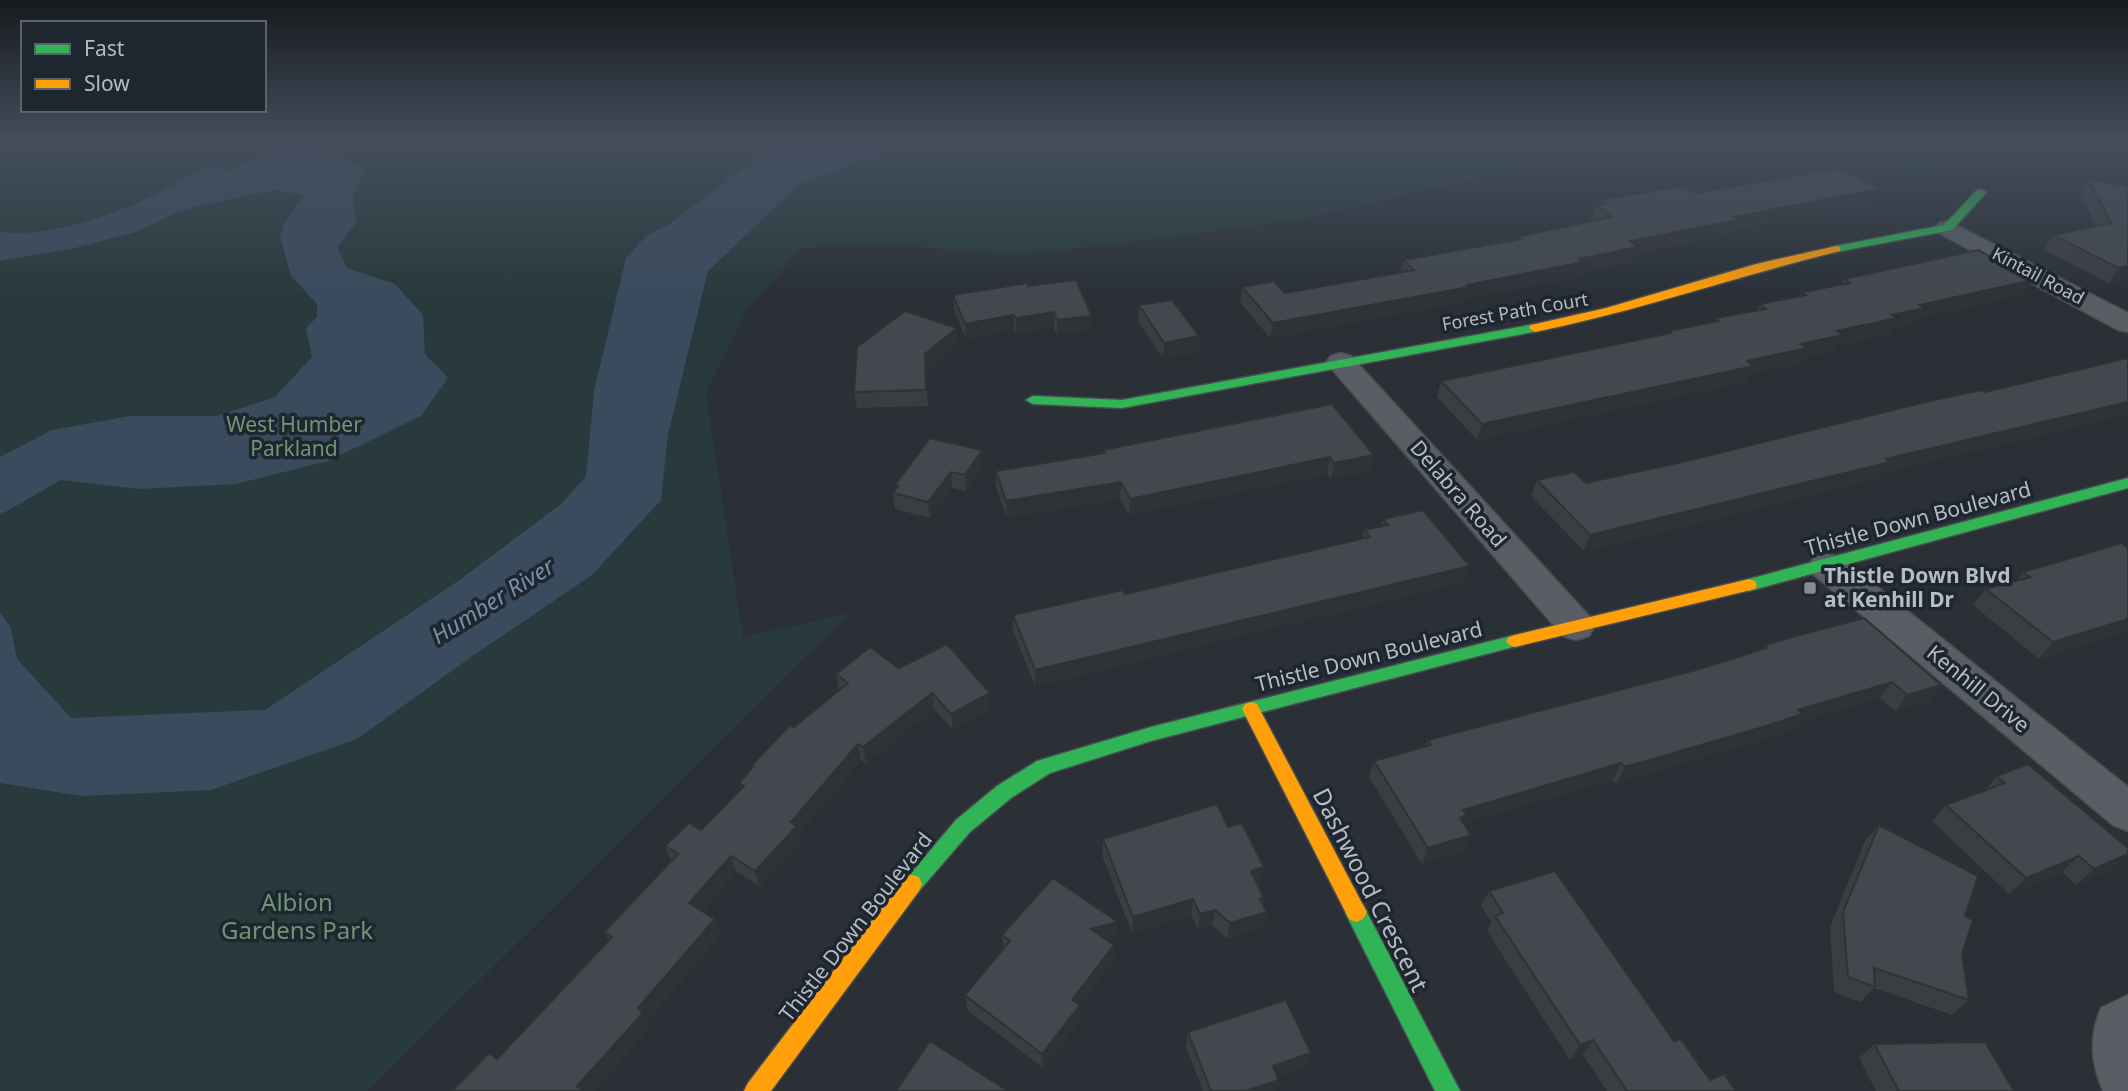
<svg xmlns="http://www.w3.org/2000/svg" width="2128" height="1091" font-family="'Noto Sans',sans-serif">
<rect width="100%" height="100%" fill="#2a3036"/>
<g fill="#283a3b">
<path d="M 0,143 L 1629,143 L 1306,219 L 1153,239 L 1019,255 L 886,244 L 802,248 L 746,311 L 706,393 L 743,637 L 850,613 L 368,1091 L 0,1091 Z"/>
<path d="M 1888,143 L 1917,143 L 1943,177 L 1913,173 Z"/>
</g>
<g fill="#3b4b5e">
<path d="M 795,143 L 918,143 L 896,147 L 799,185 L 708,271 L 668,434 L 661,500 L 592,575 L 474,655 L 357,739 L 211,790 L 82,796 L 0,783 L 0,612 L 11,628 L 17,659 L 71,718 L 265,710 L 458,581 L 561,504 L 586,476 L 594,391 L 626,258 L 646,236 L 668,225 L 754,160 Z"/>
<path d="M 293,155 L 338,157 L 365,168 L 353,197 L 356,223 L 337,247 L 347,268 L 395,284 L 423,315 L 425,354 L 448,378 L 421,416 L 328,461 L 236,484 L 138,489 L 61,480 L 0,515 L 0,457 L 52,430 L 130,416 L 217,416 L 275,397 L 312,357 L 306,328 L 317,317 L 317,304 L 291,276 L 280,236 L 285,222 L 305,195 L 274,190 L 198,206 L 173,214 L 139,231 L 75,248 L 0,261 L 0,232 C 44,238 107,217 146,199 C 170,188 192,172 218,163 L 224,171 L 263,157 Z"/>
</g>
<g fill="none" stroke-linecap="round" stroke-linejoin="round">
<g stroke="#484c50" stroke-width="3">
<g id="street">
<path d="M 1948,221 L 2128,313 L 2128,332 L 2118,330 L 1939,233 L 1936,228 L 1939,223 Z"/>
<path d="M 1341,353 L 1351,356 L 1589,616 L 1595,626 L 1589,636 L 1576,640 L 1563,636 L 1331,368 L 1326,362 L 1331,356 Z"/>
<path d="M 1827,554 L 1840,557 L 2128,787 L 2128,831 L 2113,825 L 1814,575 L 1809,566 L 1814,557 Z"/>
<path d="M 2128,995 L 2128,1091 L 2103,1091 C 2091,1063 2089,1037 2101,1008 Z"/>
</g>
</g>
<g stroke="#484c50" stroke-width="3">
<g id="fast">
<path d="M 1981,189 L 1986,192 L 1985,194 L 1952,230 L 1836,252 L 1830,249 L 1836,246 L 1944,225 L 1977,190 Z"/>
<path d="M 1535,324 L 1541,328 L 1539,331 L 1122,408 L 1033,404 L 1026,400 L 1033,396 L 1122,400 Z"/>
<path d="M 2128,478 L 2128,488 L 1749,591 L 1741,585 L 1749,579 Z"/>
<path d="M 1515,635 L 1521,637 L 1524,641 L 1521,645 L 1151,741 L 1050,773 L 1011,798 L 970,832 L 919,891 L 912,893 L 905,891 L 902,884 L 956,820 L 997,786 L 1037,761 L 1151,727 Z"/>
<path d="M 1356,902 L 1363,905 L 1460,1091 L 1435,1091 L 1345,912 L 1349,905 Z"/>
</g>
</g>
<g stroke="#484c50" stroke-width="3">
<g id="slow">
<path d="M 1836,246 L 1840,247 L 1840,251 C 1738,276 1638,311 1535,332 L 1529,328 L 1531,325 L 1606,308 L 1756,264 Z"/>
<path d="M 1749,579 L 1755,581 L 1757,585 L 1755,589 L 1515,647 L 1509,645 L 1506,641 L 1509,637 L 1515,635 Z"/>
<path d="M 1251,702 L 1257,704 L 1363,905 L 1367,912 L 1363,919 L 1356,922 L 1349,919 L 1242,709 L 1245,704 Z"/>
<path d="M 912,875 L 919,877 L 922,884 L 919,891 L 771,1091 L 744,1091 L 748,1083 L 905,877 Z"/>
</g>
</g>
<use href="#street" fill="#5a5e64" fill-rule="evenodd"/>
<use href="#fast" fill="#30b455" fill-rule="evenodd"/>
<use href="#slow" fill="#ff9f0a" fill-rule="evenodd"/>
</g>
<g fill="#3a3e43">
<path d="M 2089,180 L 2128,186 L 2128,278 L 2108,283 L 2044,250 L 2053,235 L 2096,226 L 2080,194 Z"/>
<path d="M 1880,189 L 1873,203 L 1733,230 L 1731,235 L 1636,253 L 1633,262 L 1579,273 L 1578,277 L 1466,299 L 1465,302 L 1270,338 L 1240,302 L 1242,287 L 1285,293 L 1400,273 L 1403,260 L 1515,240 L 1516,237 L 1593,221 L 1591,219 L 1596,205 L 1599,204 L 1601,200 L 1695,193 Z"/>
<path d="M 1844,279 L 2033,280 L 2024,295 L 1919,318 L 1916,323 L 1892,328 L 1889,334 L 1838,345 L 1835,350 L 1803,358 L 1799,364 L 1750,374 L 1746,382 L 1477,440 L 1437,397 L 1441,381 L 1667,334 L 1669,331 L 1713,322 L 1715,318 L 1757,311 L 1760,304 L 1800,296 L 1802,292 L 1841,284 Z"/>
<path d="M 1028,286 L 1092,316 L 1092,331 L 1057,335 L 1054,328 L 1016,334 L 1014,330 L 966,339 L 954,310 L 953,295 Z"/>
<path d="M 1139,305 L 1199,336 L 1198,352 L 1163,358 L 1138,321 Z"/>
<path d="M 958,344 L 926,370 L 928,406 L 857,408 L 854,392 Z"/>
<path d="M 930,438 L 983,466 L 966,491 L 952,488 L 930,518 L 895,509 L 893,493 L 896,489 L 895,485 Z"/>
<path d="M 1103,450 L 1374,455 L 1371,471 L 1331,479 L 1327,474 L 1129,515 L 1120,499 L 1007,518 L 996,487 L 996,471 L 1103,454 Z"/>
<path d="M 1882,474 L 1880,478 L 1584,551 L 1531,496 L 1537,480 L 1586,483 Z"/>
<path d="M 1383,519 L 1470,566 L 1464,582 L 1035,686 L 1013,631 L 1013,615 L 1125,594 L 1362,539 L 1364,530 L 1382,526 Z"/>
<path d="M 2128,548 L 2128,631 L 2039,659 L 1973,605 L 1986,589 L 2016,581 L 2023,572 Z"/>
<path d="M 1764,646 L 1941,685 L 1928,702 L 1895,711 L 1880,698 L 1796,723 L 1792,730 L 1752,743 L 1616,783 L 1613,780 L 1464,823 L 1471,835 L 1464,851 L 1422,864 L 1369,777 L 1374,761 L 1425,747 L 1428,740 L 1696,670 L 1762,650 Z"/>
<path d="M 899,668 L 991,709 L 953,730 L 934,709 L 866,764 L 861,760 L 799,834 L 801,841 L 760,887 L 736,871 L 702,911 L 715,919 L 721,934 L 647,1021 L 651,1028 L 497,1059 L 608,940 L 604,932 L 671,861 L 665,846 L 701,830 L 741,789 L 739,783 L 752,769 L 751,766 L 839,690 L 836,674 Z"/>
<path d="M 1997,776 L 2128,848 L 2128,856 L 2115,867 L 2076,885 L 2062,872 L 2009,894 L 1932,821 L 1946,805 L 1985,790 Z"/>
<path d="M 1879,825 L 1965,916 L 1962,954 L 1969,1000 L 1952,1015 L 1874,988 L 1860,1002 L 1834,992 L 1830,927 L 1865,841 Z"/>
<path d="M 1228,827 L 1261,883 L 1257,884 L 1264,898 L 1263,903 L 1267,912 L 1263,927 L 1227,939 L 1212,925 L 1198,929 L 1191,915 L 1132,933 L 1102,855 L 1103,839 Z"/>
<path d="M 1489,891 L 1674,1041 L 1710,1080 L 1736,1091 L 1607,1091 L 1583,1055 L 1570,1060 L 1487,931 L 1491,922 L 1481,906 Z"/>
<path d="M 1002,935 L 1117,937 L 1107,940 L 1114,945 L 1114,961 L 1079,1005 L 1080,1020 L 1043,1068 L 967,1010 L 965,995 L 1003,950 Z"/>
<path d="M 1188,1032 L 1311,1053 L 1307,1067 L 1278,1077 L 1276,1091 L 1203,1091 L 1186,1047 Z"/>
<path d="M 1874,1044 L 2014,1091 L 1876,1091 L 1859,1058 Z"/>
</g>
<g fill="#2f3237">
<path d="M 1880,189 L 1873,203 L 1733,230 L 1731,235 L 1636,253 L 1633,262 L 1579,273 L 1578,277 L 1466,299 L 1465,302 L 1270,338 L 1273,323 L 1467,285 L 1579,259 L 1630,241 L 1733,217 Z"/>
<path d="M 2128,266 L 2128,278 L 2108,283 L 2118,268 Z"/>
<path d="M 2033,280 L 2024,295 L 1919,318 L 1916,323 L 1892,328 L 1889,334 L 1838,345 L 1835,350 L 1803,358 L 1799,364 L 1750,374 L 1746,382 L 1477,440 L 1482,424 L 1747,361 L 1920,305 Z"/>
<path d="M 1054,312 L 1054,328 L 1016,334 L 1016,318 Z"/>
<path d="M 1013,315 L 1014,330 L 966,339 L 965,324 Z"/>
<path d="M 1092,316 L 1092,331 L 1057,335 L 1057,320 Z"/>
<path d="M 957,328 L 958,344 L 926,370 L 928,406 L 925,354 Z"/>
<path d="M 1199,336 L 1198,352 L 1163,358 L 1164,343 Z"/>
<path d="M 2128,402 L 2128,415 L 1882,474 L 1880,478 L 1584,551 L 1590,535 L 1886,459 Z"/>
<path d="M 982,450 L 983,466 L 966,491 L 965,475 Z"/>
<path d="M 1374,455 L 1371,471 L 1331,479 L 1334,463 Z"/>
<path d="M 1330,457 L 1327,474 L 1129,515 L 1130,499 Z"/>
<path d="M 951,472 L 952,488 L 930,518 L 928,502 Z"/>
<path d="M 1121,482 L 1120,499 L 1007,518 L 1006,501 Z"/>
<path d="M 1470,566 L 1464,582 L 1035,686 L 1035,670 Z"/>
<path d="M 2128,619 L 2128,631 L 2039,659 L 2053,642 Z"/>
<path d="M 1892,682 L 1880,698 L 1796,723 L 1792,730 L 1752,743 L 1616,783 L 1625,767 L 1798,710 Z"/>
<path d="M 1941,685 L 1928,702 L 1895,711 L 1907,695 Z"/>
<path d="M 932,693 L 934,709 L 866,764 L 863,747 Z"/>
<path d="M 990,693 L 991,709 L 953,730 L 951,714 Z"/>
<path d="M 858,744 L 861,760 L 799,834 L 801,841 L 760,887 L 755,871 L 791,822 Z"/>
<path d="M 1621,763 L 1613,780 L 1463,824 L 1454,834 L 1463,810 Z"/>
<path d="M 1471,835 L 1464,851 L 1422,864 L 1428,848 Z"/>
<path d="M 2128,854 L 2128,856 L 2115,867 L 2076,885 L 2094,869 Z"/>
<path d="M 731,856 L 736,871 L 695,918 L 689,903 Z"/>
<path d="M 2079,856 L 2062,872 L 2009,894 L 2026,878 Z"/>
<path d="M 1264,867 L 1261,883 L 1247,887 L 1251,871 Z"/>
<path d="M 1193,899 L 1191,915 L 1132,933 L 1133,917 Z"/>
<path d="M 1215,910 L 1212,925 L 1198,929 L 1200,914 Z"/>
<path d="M 1267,912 L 1263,927 L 1227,939 L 1230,923 Z"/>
<path d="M 715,919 L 721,934 L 647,1021 L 651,1028 L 594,1091 L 581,1091 L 577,1086 L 638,1008 Z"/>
<path d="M 1118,922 L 1117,937 L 1091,945 L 1091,929 Z"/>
<path d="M 1114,945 L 1114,961 L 1072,1014 L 1072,1000 Z"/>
<path d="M 1080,1005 L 1080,1020 L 1043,1068 L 1042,1054 Z"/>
<path d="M 1593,1040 L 1583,1055 L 1570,1060 L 1580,1045 Z"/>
<path d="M 1311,1053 L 1307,1067 L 1269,1080 L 1273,1066 Z"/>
<path d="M 1279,1080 L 1276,1091 L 1246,1091 Z"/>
</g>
<g fill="#43484e" stroke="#2f3237" stroke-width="2">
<path d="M 1842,168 L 1880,189 L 1733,217 L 1738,220 L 1630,241 L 1638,247 L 1579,259 L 1583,262 L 1467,285 L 1469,287 L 1273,323 L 1242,287 L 1274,281 L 1285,293 L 1414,270 L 1403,260 L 1520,239 L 1516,237 L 1612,217 L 1596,205 L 1606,203 L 1601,200 L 1683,186 L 1695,193 Z"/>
<path d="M 2089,180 L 2128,186 L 2128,266 L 2118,268 L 2053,235 L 2111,223 Z"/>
<path d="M 1978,250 L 2033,280 L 1920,305 L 1925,308 L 1892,315 L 1897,318 L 1837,331 L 1843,335 L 1801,344 L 1807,348 L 1747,361 L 1754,366 L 1482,424 L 1441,381 L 1671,333 L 1669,331 L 1718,321 L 1715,318 L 1766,309 L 1760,304 L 1806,295 L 1802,292 L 1850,283 L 1844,279 Z"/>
<path d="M 1076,280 L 1092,316 L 1057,320 L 1054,312 L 1016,318 L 1013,315 L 965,324 L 953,295 L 1027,283 L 1028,286 Z"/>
<path d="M 1172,300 L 1199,336 L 1164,343 L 1139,305 Z"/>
<path d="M 905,311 L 957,328 L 925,354 L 926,390 L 854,392 L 857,347 Z"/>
<path d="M 2128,358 L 2128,402 L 1886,459 L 1890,462 L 1590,535 L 1537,480 L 1574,472 L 1586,483 L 1687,461 L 1929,401 L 1982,390 L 1985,392 Z"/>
<path d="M 1332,404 L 1374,455 L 1334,463 L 1330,457 L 1130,499 L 1121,482 L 1006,501 L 996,471 L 1105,453 L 1103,450 Z"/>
<path d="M 930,438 L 982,450 L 965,475 L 951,472 L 928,502 L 893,493 L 898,486 L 895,485 Z"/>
<path d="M 1423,510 L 1470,566 L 1035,670 L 1013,615 L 1123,590 L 1125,594 L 1370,537 L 1364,530 L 1388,525 L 1383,519 Z"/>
<path d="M 2122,543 L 2128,548 L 2128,619 L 2053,642 L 1986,589 L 2030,577 L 2023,572 Z"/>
<path d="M 1864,618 L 1941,685 L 1907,695 L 1892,682 L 1798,710 L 1803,714 L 1763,727 L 1625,767 L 1621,763 L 1463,810 L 1467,815 L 1460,818 L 1471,835 L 1428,848 L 1374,761 L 1431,745 L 1428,740 L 1696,670 L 1767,648 L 1764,646 L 1785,639 Z"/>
<path d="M 947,644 L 990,693 L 951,714 L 932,693 L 863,747 L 858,744 L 791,822 L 797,826 L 755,871 L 731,856 L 689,903 L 715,919 L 638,1008 L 643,1013 L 577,1086 L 584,1091 L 452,1091 L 489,1053 L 497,1059 L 612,937 L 604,932 L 678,854 L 665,846 L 689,823 L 701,830 L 744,786 L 739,783 L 753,767 L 751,766 L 790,725 L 794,727 L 848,683 L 836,674 L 870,647 L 899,668 Z"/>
<path d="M 2028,764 L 2128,848 L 2128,854 L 2094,869 L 2079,856 L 2026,878 L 1946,805 L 2005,783 L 1997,776 Z"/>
<path d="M 1217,804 L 1228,827 L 1242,823 L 1264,867 L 1251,871 L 1264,898 L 1260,899 L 1267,912 L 1230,923 L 1215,910 L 1200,914 L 1193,899 L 1133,917 L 1103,839 Z"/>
<path d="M 1879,825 L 1978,876 L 1965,916 L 1973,920 L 1962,954 L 1969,1000 L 1874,968 L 1875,987 L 1848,977 L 1843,912 Z"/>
<path d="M 1555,871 L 1674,1041 L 1681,1039 L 1710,1080 L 1724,1074 L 1736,1091 L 1627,1091 L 1593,1040 L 1580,1045 L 1495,916 L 1503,913 L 1489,891 Z"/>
<path d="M 1053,878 L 1118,922 L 1091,929 L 1114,945 L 1072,1000 L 1080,1005 L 1042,1054 L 965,995 L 1010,941 L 1002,935 Z"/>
<path d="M 1286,1000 L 1311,1053 L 1273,1066 L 1279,1080 L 1246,1091 L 1211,1091 L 1188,1032 Z"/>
<path d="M 930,1041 L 1008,1091 L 896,1091 Z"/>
<path d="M 1985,1042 L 2014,1091 L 1899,1091 L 1874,1044 Z"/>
</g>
<linearGradient id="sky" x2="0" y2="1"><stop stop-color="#171a1e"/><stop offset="0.48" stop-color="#444e5d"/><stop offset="1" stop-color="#444e5d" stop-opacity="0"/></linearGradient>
<rect width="2128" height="296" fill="url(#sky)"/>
<rect fill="#848b94" stroke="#1e262f" stroke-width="2.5" x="1803" y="581" width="14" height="14" rx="3.5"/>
<g text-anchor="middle" stroke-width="7" stroke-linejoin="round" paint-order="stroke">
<g font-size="18" fill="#b5bcc6" stroke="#1e262f">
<text transform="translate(2038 276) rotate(28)" y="6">Kintail Road</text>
<text transform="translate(1515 312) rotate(-10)" y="6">Forest Path Court</text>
</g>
<g font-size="21" fill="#6e9575" stroke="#1e262f">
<text x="294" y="432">West Humber<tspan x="294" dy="24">Parkland</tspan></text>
</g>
<g font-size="21" fill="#b5bcc6" stroke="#1e262f">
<text transform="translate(1458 494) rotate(49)" y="7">Delabra Road</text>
<text transform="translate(1918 519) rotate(-15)" y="7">Thistle Down Boulevard</text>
<text transform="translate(1369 657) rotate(-14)" y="7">Thistle Down Boulevard</text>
<text transform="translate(1978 689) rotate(39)" y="7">Kenhill Drive</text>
<text transform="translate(856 927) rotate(-52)" y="7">Thistle Down Boulevard</text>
</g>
<g font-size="21" font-weight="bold" fill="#b5bcc6" stroke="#1e262f" text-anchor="start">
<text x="1824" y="583">Thistle Down Blvd<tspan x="1824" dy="24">at Kenhill Dr</tspan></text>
</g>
<g font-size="23" font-style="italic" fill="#788ea7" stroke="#1e262f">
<text transform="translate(493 601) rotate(-32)" y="8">Humber River</text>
</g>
<g font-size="24" fill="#b5bcc6" stroke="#1e262f">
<text transform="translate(1370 890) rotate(63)" y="8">Dashwood Crescent</text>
</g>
<g font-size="24" fill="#6e9575" stroke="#1e262f">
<text x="297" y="911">Albion<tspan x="297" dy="28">Gardens Park</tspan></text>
</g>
</g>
<rect x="21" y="21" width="245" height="91" fill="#1e262f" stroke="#5a626b" stroke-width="2"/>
<rect x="35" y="44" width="35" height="10" fill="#30b455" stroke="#5a626b" stroke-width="2"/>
<text x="84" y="56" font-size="21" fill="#b5bcc6">Fast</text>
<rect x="35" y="79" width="35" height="10" fill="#ff9f0a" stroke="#5a626b" stroke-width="2"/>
<text x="84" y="91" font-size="21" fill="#b5bcc6">Slow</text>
</svg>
